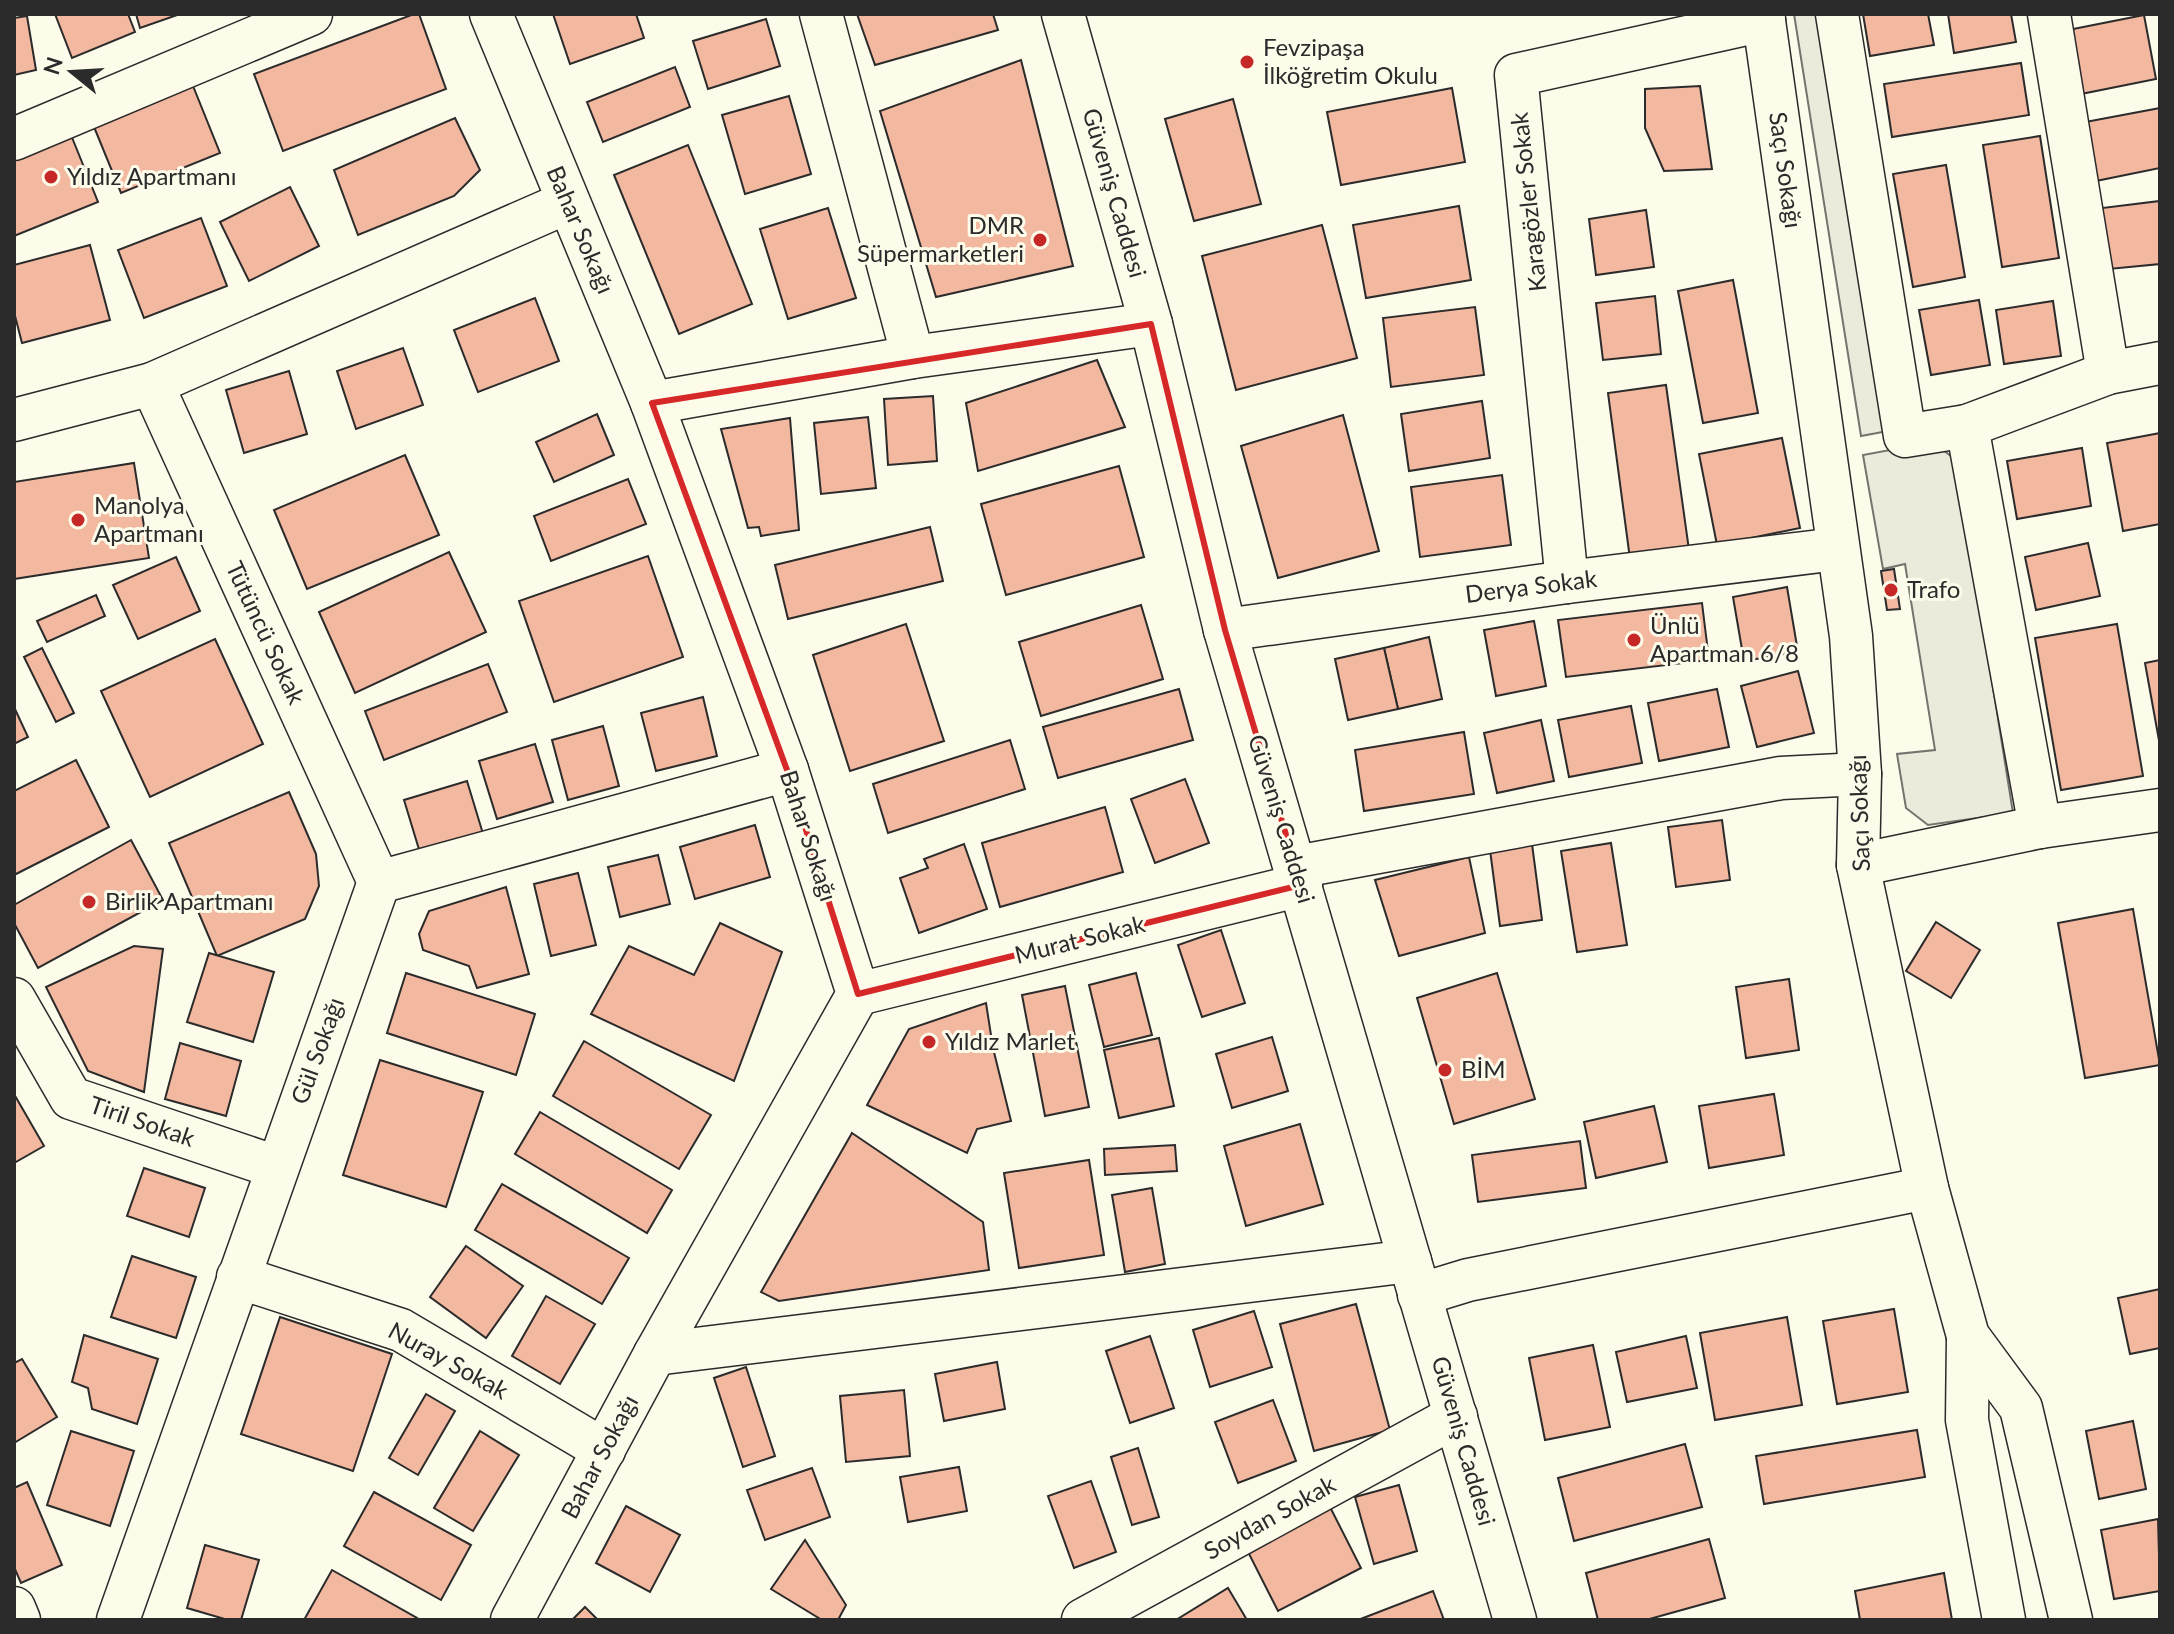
<svg xmlns="http://www.w3.org/2000/svg" width="2174" height="1634" font-family="Lato,sans-serif">
<rect width="100%" height="100%" fill="#fdfbea"/>
<g fill="#ecebdb" stroke="#74746e" stroke-width="2">
<path d="M 1794,14 L 1816,14 L 1888,431 L 1861,436 Z"/>
<path d="M 1933,442 L 1957,461 L 2013,813 L 1928,825 L 1906,808 L 1897,754 L 1935,750 L 1905,564 L 1883,569 L 1863,455 Z"/>
</g>
<g fill="#f2b8a0" stroke="#2b2b2b" stroke-width="2">
<path d="M 55,14 L 128,14 L 135,32 L 72,58 Z"/>
<path d="M 136,14 L 180,14 L 140,28 Z"/>
<path d="M 414,14 L 419,14 L 446,89 L 283,151 L 254,74 Z"/>
<path d="M 553,14 L 636,14 L 644,38 L 570,64 Z"/>
<path d="M 857,14 L 993,14 L 998,30 L 875,65 Z"/>
<path d="M 1863,14 L 1928,14 L 1934,45 L 1870,56 Z"/>
<path d="M 1948,14 L 2011,14 L 2016,42 L 1954,53 Z"/>
<path d="M 2144,15 L 2156,79 L 2081,94 L 2068,30 Z"/>
<path d="M 27,16 L 36,70 L 14,75 L 14,18 Z"/>
<path d="M 766,19 L 780,66 L 708,89 L 693,41 Z"/>
<path d="M 1021,60 L 1073,266 L 936,297 L 880,111 Z"/>
<path d="M 2021,63 L 2029,115 L 1892,137 L 1884,84 Z"/>
<path d="M 675,67 L 690,107 L 603,142 L 587,102 Z"/>
<path d="M 191,81 L 220,153 L 121,193 L 92,122 Z"/>
<path d="M 1700,86 L 1712,169 L 1664,171 L 1645,128 L 1645,89 Z"/>
<path d="M 1452,88 L 1465,162 L 1341,185 L 1327,112 Z"/>
<path d="M 789,96 L 811,174 L 745,194 L 722,115 Z"/>
<path d="M 1233,99 L 1261,204 L 1194,221 L 1165,119 Z"/>
<path d="M 2160,108 L 2160,168 L 2091,182 L 2080,123 Z"/>
<path d="M 455,118 L 480,170 L 454,196 L 358,235 L 334,170 Z"/>
<path d="M 69,130 L 98,202 L 14,236 L 14,153 Z"/>
<path d="M 2040,136 L 2059,258 L 2002,267 L 1983,145 Z"/>
<path d="M 688,145 L 752,304 L 679,334 L 614,175 Z"/>
<path d="M 1946,165 L 1965,277 L 1913,287 L 1893,174 Z"/>
<path d="M 290,187 L 319,246 L 249,281 L 220,222 Z"/>
<path d="M 2160,201 L 2160,264 L 2109,269 L 2102,208 Z"/>
<path d="M 1459,206 L 1471,280 L 1366,298 L 1353,225 Z"/>
<path d="M 828,208 L 856,298 L 788,319 L 760,229 Z"/>
<path d="M 1646,210 L 1654,267 L 1596,275 L 1589,219 Z"/>
<path d="M 201,218 L 227,286 L 144,318 L 118,250 Z"/>
<path d="M 1322,225 L 1357,358 L 1236,390 L 1202,256 Z"/>
<path d="M 90,245 L 110,320 L 22,343 L 14,312 L 14,265 Z"/>
<path d="M 1733,280 L 1758,413 L 1703,423 L 1678,291 Z"/>
<path d="M 1655,296 L 1661,354 L 1603,360 L 1596,303 Z"/>
<path d="M 535,298 L 559,361 L 478,392 L 454,330 Z"/>
<path d="M 1979,300 L 1990,365 L 1931,375 L 1919,310 Z"/>
<path d="M 2053,301 L 2061,356 L 2004,364 L 1996,310 Z"/>
<path d="M 1475,307 L 1484,375 L 1391,387 L 1383,318 Z"/>
<path d="M 403,348 L 423,405 L 356,429 L 337,371 Z"/>
<path d="M 1097,360 L 1125,427 L 978,471 L 966,403 Z"/>
<path d="M 289,371 L 307,434 L 244,453 L 226,390 Z"/>
<path d="M 1666,385 L 1689,550 L 1630,559 L 1608,393 Z"/>
<path d="M 933,396 L 937,461 L 888,465 L 884,399 Z"/>
<path d="M 1482,401 L 1490,458 L 1409,471 L 1401,414 Z"/>
<path d="M 597,414 L 614,455 L 554,482 L 536,442 Z"/>
<path d="M 1343,415 L 1379,551 L 1278,578 L 1241,446 Z"/>
<path d="M 868,417 L 876,488 L 821,494 L 814,423 Z"/>
<path d="M 790,418 L 799,530 L 761,536 L 759,527 L 748,528 L 721,429 Z"/>
<path d="M 2160,433 L 2160,524 L 2123,531 L 2107,443 Z"/>
<path d="M 1782,438 L 1800,528 L 1717,545 L 1699,454 Z"/>
<path d="M 2082,448 L 2091,506 L 2017,519 L 2007,461 Z"/>
<path d="M 405,455 L 439,535 L 307,589 L 274,510 Z"/>
<path d="M 134,463 L 149,558 L 14,579 L 14,482 Z"/>
<path d="M 1119,466 L 1144,557 L 1006,595 L 981,504 Z"/>
<path d="M 1502,475 L 1511,545 L 1420,557 L 1411,487 Z"/>
<path d="M 628,479 L 646,524 L 551,561 L 534,516 Z"/>
<path d="M 930,527 L 943,581 L 788,619 L 775,565 Z"/>
<path d="M 2088,543 L 2100,596 L 2036,610 L 2025,557 Z"/>
<path d="M 449,552 L 486,632 L 355,693 L 319,612 Z"/>
<path d="M 648,556 L 683,657 L 554,702 L 519,601 Z"/>
<path d="M 176,557 L 200,611 L 138,639 L 113,585 Z"/>
<path d="M 1894,569 L 1900,609 L 1887,610 L 1881,571 Z"/>
<path d="M 1787,587 L 1798,652 L 1744,661 L 1733,597 Z"/>
<path d="M 96,595 L 105,616 L 47,642 L 37,621 Z"/>
<path d="M 1702,603 L 1709,660 L 1566,677 L 1558,620 Z"/>
<path d="M 1141,605 L 1163,679 L 1041,716 L 1019,642 Z"/>
<path d="M 1534,621 L 1546,686 L 1496,696 L 1484,630 Z"/>
<path d="M 906,624 L 944,741 L 850,771 L 813,655 Z"/>
<path d="M 2117,624 L 2143,776 L 2061,790 L 2035,638 Z"/>
<path d="M 1429,637 L 1442,699 L 1398,709 L 1384,648 Z"/>
<path d="M 215,639 L 263,744 L 150,797 L 101,691 Z"/>
<path d="M 42,648 L 74,713 L 56,722 L 24,657 Z"/>
<path d="M 1384,648 L 1398,709 L 1348,720 L 1335,659 Z"/>
<path d="M 2160,660 L 2160,746 L 2145,663 Z"/>
<path d="M 488,664 L 507,712 L 384,760 L 365,711 Z"/>
<path d="M 1798,671 L 1814,733 L 1757,747 L 1741,686 Z"/>
<path d="M 1179,689 L 1193,740 L 1058,778 L 1043,727 Z"/>
<path d="M 1717,689 L 1729,747 L 1659,761 L 1648,703 Z"/>
<path d="M 703,697 L 717,756 L 656,771 L 641,713 Z"/>
<path d="M 1631,706 L 1642,763 L 1569,777 L 1558,720 Z"/>
<path d="M 14,707 L 28,737 L 14,744 Z"/>
<path d="M 1541,720 L 1554,781 L 1497,793 L 1484,733 Z"/>
<path d="M 603,726 L 619,786 L 568,800 L 552,740 Z"/>
<path d="M 1464,732 L 1474,794 L 1364,811 L 1355,750 Z"/>
<path d="M 1010,740 L 1025,789 L 888,833 L 873,784 Z"/>
<path d="M 535,744 L 553,802 L 497,819 L 479,761 Z"/>
<path d="M 76,760 L 109,827 L 14,875 L 14,791 Z"/>
<path d="M 1185,779 L 1209,843 L 1155,863 L 1131,799 Z"/>
<path d="M 467,781 L 484,837 L 421,856 L 404,800 Z"/>
<path d="M 289,792 L 316,854 L 319,886 L 305,919 L 217,956 L 169,843 Z"/>
<path d="M 1105,807 L 1123,872 L 1000,907 L 982,843 Z"/>
<path d="M 1722,820 L 1730,880 L 1676,887 L 1668,827 Z"/>
<path d="M 755,825 L 770,877 L 695,899 L 680,847 Z"/>
<path d="M 131,840 L 163,900 L 38,968 L 14,923 L 14,905 Z"/>
<path d="M 1611,843 L 1627,945 L 1577,952 L 1561,851 Z"/>
<path d="M 964,844 L 987,909 L 919,933 L 900,878 L 928,868 L 924,859 Z"/>
<path d="M 1532,844 L 1542,920 L 1500,926 L 1490,850 Z"/>
<path d="M 658,855 L 670,904 L 620,917 L 608,867 Z"/>
<path d="M 1469,857 L 1485,933 L 1399,956 L 1375,880 Z"/>
<path d="M 578,873 L 596,945 L 551,956 L 534,884 Z"/>
<path d="M 506,887 L 529,974 L 477,988 L 469,966 L 423,950 L 419,934 L 429,911 Z"/>
<path d="M 2133,909 L 2160,1065 L 2085,1078 L 2058,923 Z"/>
<path d="M 1936,922 L 1980,950 L 1951,998 L 1906,971 Z"/>
<path d="M 720,923 L 782,952 L 734,1081 L 591,1014 L 629,946 L 694,975 Z"/>
<path d="M 1221,930 L 1245,1003 L 1202,1017 L 1178,945 Z"/>
<path d="M 134,946 L 163,949 L 144,1092 L 88,1071 L 46,987 Z"/>
<path d="M 209,953 L 274,972 L 253,1042 L 187,1022 Z"/>
<path d="M 406,973 L 535,1014 L 516,1075 L 387,1033 Z"/>
<path d="M 1136,973 L 1152,1035 L 1104,1047 L 1089,985 Z"/>
<path d="M 1497,973 L 1535,1099 L 1454,1124 L 1417,998 Z"/>
<path d="M 1789,979 L 1799,1050 L 1746,1058 L 1736,987 Z"/>
<path d="M 1065,986 L 1089,1107 L 1045,1116 L 1022,995 Z"/>
<path d="M 986,1003 L 993,1048 L 1011,1121 L 977,1129 L 967,1153 L 867,1105 L 909,1029 Z"/>
<path d="M 1272,1037 L 1288,1091 L 1232,1108 L 1216,1054 Z"/>
<path d="M 1159,1038 L 1174,1106 L 1119,1118 L 1104,1050 Z"/>
<path d="M 584,1041 L 711,1115 L 679,1169 L 553,1096 Z"/>
<path d="M 180,1043 L 241,1061 L 226,1116 L 165,1099 Z"/>
<path d="M 380,1060 L 483,1092 L 446,1207 L 343,1175 Z"/>
<path d="M 14,1094 L 44,1146 L 14,1163 Z"/>
<path d="M 1774,1094 L 1784,1155 L 1709,1168 L 1699,1106 Z"/>
<path d="M 1654,1106 L 1667,1162 L 1596,1178 L 1584,1122 Z"/>
<path d="M 540,1112 L 672,1190 L 647,1233 L 515,1154 Z"/>
<path d="M 1300,1124 L 1323,1204 L 1246,1226 L 1224,1146 Z"/>
<path d="M 852,1133 L 983,1222 L 989,1270 L 779,1301 L 761,1292 Z"/>
<path d="M 1580,1141 L 1586,1188 L 1478,1202 L 1472,1155 Z"/>
<path d="M 1175,1145 L 1177,1171 L 1105,1175 L 1104,1149 Z"/>
<path d="M 1089,1160 L 1104,1255 L 1019,1268 L 1004,1173 Z"/>
<path d="M 144,1168 L 205,1188 L 189,1237 L 127,1216 Z"/>
<path d="M 502,1184 L 629,1258 L 602,1304 L 475,1230 Z"/>
<path d="M 1152,1188 L 1165,1264 L 1125,1272 L 1112,1195 Z"/>
<path d="M 466,1246 L 523,1286 L 486,1338 L 430,1297 Z"/>
<path d="M 132,1256 L 196,1277 L 176,1338 L 111,1317 Z"/>
<path d="M 2160,1289 L 2160,1348 L 2130,1354 L 2118,1298 Z"/>
<path d="M 546,1296 L 595,1324 L 560,1384 L 512,1356 Z"/>
<path d="M 1356,1304 L 1390,1430 L 1314,1451 L 1280,1324 Z"/>
<path d="M 1894,1309 L 1908,1392 L 1837,1404 L 1823,1321 Z"/>
<path d="M 1254,1311 L 1272,1367 L 1210,1387 L 1193,1330 Z"/>
<path d="M 280,1317 L 392,1354 L 353,1471 L 241,1434 Z"/>
<path d="M 1787,1317 L 1802,1405 L 1715,1420 L 1700,1333 Z"/>
<path d="M 84,1335 L 158,1359 L 137,1424 L 92,1409 L 88,1388 L 72,1382 Z"/>
<path d="M 1150,1336 L 1174,1408 L 1130,1423 L 1106,1351 Z"/>
<path d="M 1686,1336 L 1697,1388 L 1627,1402 L 1616,1352 Z"/>
<path d="M 1593,1345 L 1610,1427 L 1545,1440 L 1529,1358 Z"/>
<path d="M 22,1359 L 57,1417 L 14,1443 L 14,1363 Z"/>
<path d="M 997,1362 L 1005,1409 L 944,1421 L 935,1374 Z"/>
<path d="M 746,1367 L 775,1456 L 743,1467 L 714,1378 Z"/>
<path d="M 904,1390 L 910,1456 L 846,1462 L 840,1396 Z"/>
<path d="M 426,1394 L 455,1411 L 418,1475 L 389,1458 Z"/>
<path d="M 1273,1400 L 1296,1461 L 1238,1483 L 1215,1422 Z"/>
<path d="M 2133,1421 L 2146,1489 L 2099,1499 L 2086,1431 Z"/>
<path d="M 1917,1430 L 1925,1477 L 1764,1504 L 1756,1456 Z"/>
<path d="M 71,1431 L 134,1451 L 110,1526 L 47,1505 Z"/>
<path d="M 480,1431 L 519,1455 L 473,1531 L 434,1508 Z"/>
<path d="M 1685,1444 L 1702,1507 L 1574,1541 L 1558,1478 Z"/>
<path d="M 1138,1448 L 1159,1517 L 1132,1525 L 1111,1457 Z"/>
<path d="M 959,1467 L 967,1511 L 908,1522 L 900,1477 Z"/>
<path d="M 812,1468 L 830,1517 L 765,1540 L 747,1490 Z"/>
<path d="M 1091,1481 L 1116,1552 L 1074,1568 L 1048,1496 Z"/>
<path d="M 27,1482 L 62,1565 L 21,1583 L 14,1567 L 14,1488 Z"/>
<path d="M 1399,1485 L 1417,1551 L 1374,1564 L 1355,1497 Z"/>
<path d="M 374,1492 L 471,1545 L 441,1600 L 344,1546 Z"/>
<path d="M 1329,1505 L 1361,1568 L 1278,1611 L 1246,1548 Z"/>
<path d="M 626,1506 L 680,1535 L 650,1592 L 596,1563 Z"/>
<path d="M 2158,1519 L 2160,1591 L 2114,1599 L 2101,1530 Z"/>
<path d="M 1709,1539 L 1725,1598 L 1646,1620 L 1598,1620 L 1586,1573 Z"/>
<path d="M 805,1540 L 846,1605 L 838,1620 L 822,1620 L 771,1589 Z"/>
<path d="M 205,1545 L 259,1560 L 241,1620 L 228,1620 L 187,1608 Z"/>
<path d="M 332,1570 L 417,1618 L 416,1620 L 304,1620 Z"/>
<path d="M 1944,1573 L 1952,1620 L 1860,1620 L 1855,1591 Z"/>
<path d="M 1228,1588 L 1247,1620 L 1176,1620 Z"/>
<path d="M 1433,1591 L 1444,1620 L 1358,1620 Z"/>
<path d="M 585,1607 L 598,1620 L 572,1620 Z"/>
</g>
<g fill="none" stroke-linecap="round" stroke-linejoin="round">
<g stroke="#2b2b2b" stroke-width="45">
<g id="minor">
<path d="M 491,14 L 652,403 L 787,770 L 858,994 L 655,1354 L 512,1620"/>
<path d="M 821,14 L 913,357"/>
<path d="M 1063,14 L 1151,324 L 1225,630 L 1515,1620"/>
<path d="M 1837,14 L 1905,436 L 1967,426 L 2108,373 L 2160,363"/>
<path d="M 2049,14 L 2108,373"/>
<path d="M 14,139 L 311,14"/>
<path d="M 152,384 L 379,882"/>
<path d="M 652,403 L 913,357 L 1151,324"/>
<path d="M 14,420 L 152,384 L 568,202"/>
<path d="M 1967,426 L 2040,827"/>
<path d="M 1567,582 L 1516,75 L 1764,20"/>
<path d="M 1225,630 L 1567,582 L 1837,549"/>
<path d="M 1858,865 L 2040,827 L 2160,810"/>
<path d="M 1296,867 L 1781,778 L 1860,774"/>
<path d="M 858,994 L 1301,885"/>
<path d="M 14,999 L 71,1098 L 276,1167"/>
<path d="M 1927,1188 L 1968,1336 L 2021,1408 L 2071,1620"/>
<path d="M 238,1277 L 401,1330 L 604,1450"/>
<path d="M 1419,1295 L 1468,1280 L 1927,1188 L 1858,865 L 1860,774 L 1851,636 L 1763,14"/>
<path d="M 1968,1336 L 1967,1420 L 2004,1620"/>
<path d="M 655,1354 L 1410,1261"/>
<path d="M 14,1608 L 19,1620"/>
<path d="M 118,1620 L 379,882 L 787,770"/>
<path d="M 1083,1620 L 1456,1416"/>
</g>
</g>
<use href="#minor" stroke="#fdfbea" stroke-width="42"/>
</g>
<path fill="none" stroke="#d62828" stroke-width="6" stroke-linejoin="round" d="M 1151,324 L 1225,630 L 1301,885 L 858,994 L 787,770 L 652,403 Z"/>
<g fill="#c62828" stroke="#fdfbea" stroke-width="3">
<circle cx="1247" cy="62" r="8"/>
<circle cx="51" cy="177" r="8"/>
<circle cx="1040" cy="240" r="8"/>
<circle cx="78" cy="520" r="8"/>
<circle cx="1891" cy="590" r="8"/>
<circle cx="1634" cy="640" r="8"/>
<circle cx="89" cy="902" r="8"/>
<circle cx="929" cy="1042" r="8"/>
<circle cx="1445" cy="1070" r="8"/>
</g>
<g text-anchor="middle" stroke-width="6" stroke-linejoin="round" paint-order="stroke">
<g font-size="24" fill="#2b2b2b" stroke="#fdfbea" text-anchor="start">
<text x="1263" y="56">Fevzipaşa<tspan x="1263" dy="28">İlköğretim Okulu</tspan></text>
<text x="67" y="185">Yıldız Apartmanı</text>
<text x="1024" y="234" text-anchor="end">DMR<tspan x="1024" dy="28">Süpermarketleri</tspan></text>
<text x="94" y="514">Manolya<tspan x="94" dy="28">Apartmanı</tspan></text>
<text x="1907" y="598">Trafo</text>
<text x="1650" y="634">Ünlü<tspan x="1650" dy="28">Apartman 6/8</tspan></text>
<text x="105" y="910">Birlik Apartmanı</text>
<text x="945" y="1050">Yıldız Marlet</text>
<text x="1461" y="1078">BİM</text>
</g>
<g font-size="24" fill="#2b2b2b" stroke="#fdfbea">
<text transform="translate(1785 170) rotate(82)" y="8">Saçı Sokağı</text>
<text transform="translate(1114 193) rotate(74)" y="8">Güveniş Caddesi</text>
<text transform="translate(1529 202) rotate(-96)" y="8">Karagözler Sokak</text>
<text transform="translate(580 230) rotate(67)" y="8">Bahar Sokağı</text>
<text transform="translate(1531 587) rotate(-7)" y="8">Derya Sokak</text>
<text transform="translate(265 633) rotate(65)" y="8">Tütüncü Sokak</text>
<text transform="translate(1860 813) rotate(-92)" y="8">Saçı Sokağı</text>
<text transform="translate(1281 819) rotate(73)" y="8">Güveniş Caddesi</text>
<text transform="translate(808 836) rotate(72)" y="8">Bahar Sokağı</text>
<text transform="translate(1080 940) rotate(-14)" y="8">Murat Sokak</text>
<text transform="translate(318 1051) rotate(-70)" y="8">Gül Sokağı</text>
<text transform="translate(142 1122) rotate(19)" y="8">Tiril Sokak</text>
<text transform="translate(448 1361) rotate(29)" y="8">Nuray Sokak</text>
<text transform="translate(1463 1441) rotate(74)" y="8">Güveniş Caddesi</text>
<text transform="translate(600 1457) rotate(-62)" y="8">Bahar Sokağı</text>
<text transform="translate(1270 1518) rotate(-29)" y="8">Soydan Sokak</text>
</g>
</g>
<rect width="2174" height="1634" fill="none" stroke="#2b2b2b" stroke-width="32"/>
<g transform="translate(72 72) rotate(288)" stroke="#fdfbea" stroke-width="6" paint-order="stroke">
<path d="M0-6L14 30L0 20L-14 30Z" fill="#2b2b2b"/>
<text y="-12" font-size="22" font-weight="bold" text-anchor="middle" fill="#2b2b2b">N</text>
</g>
</svg>
